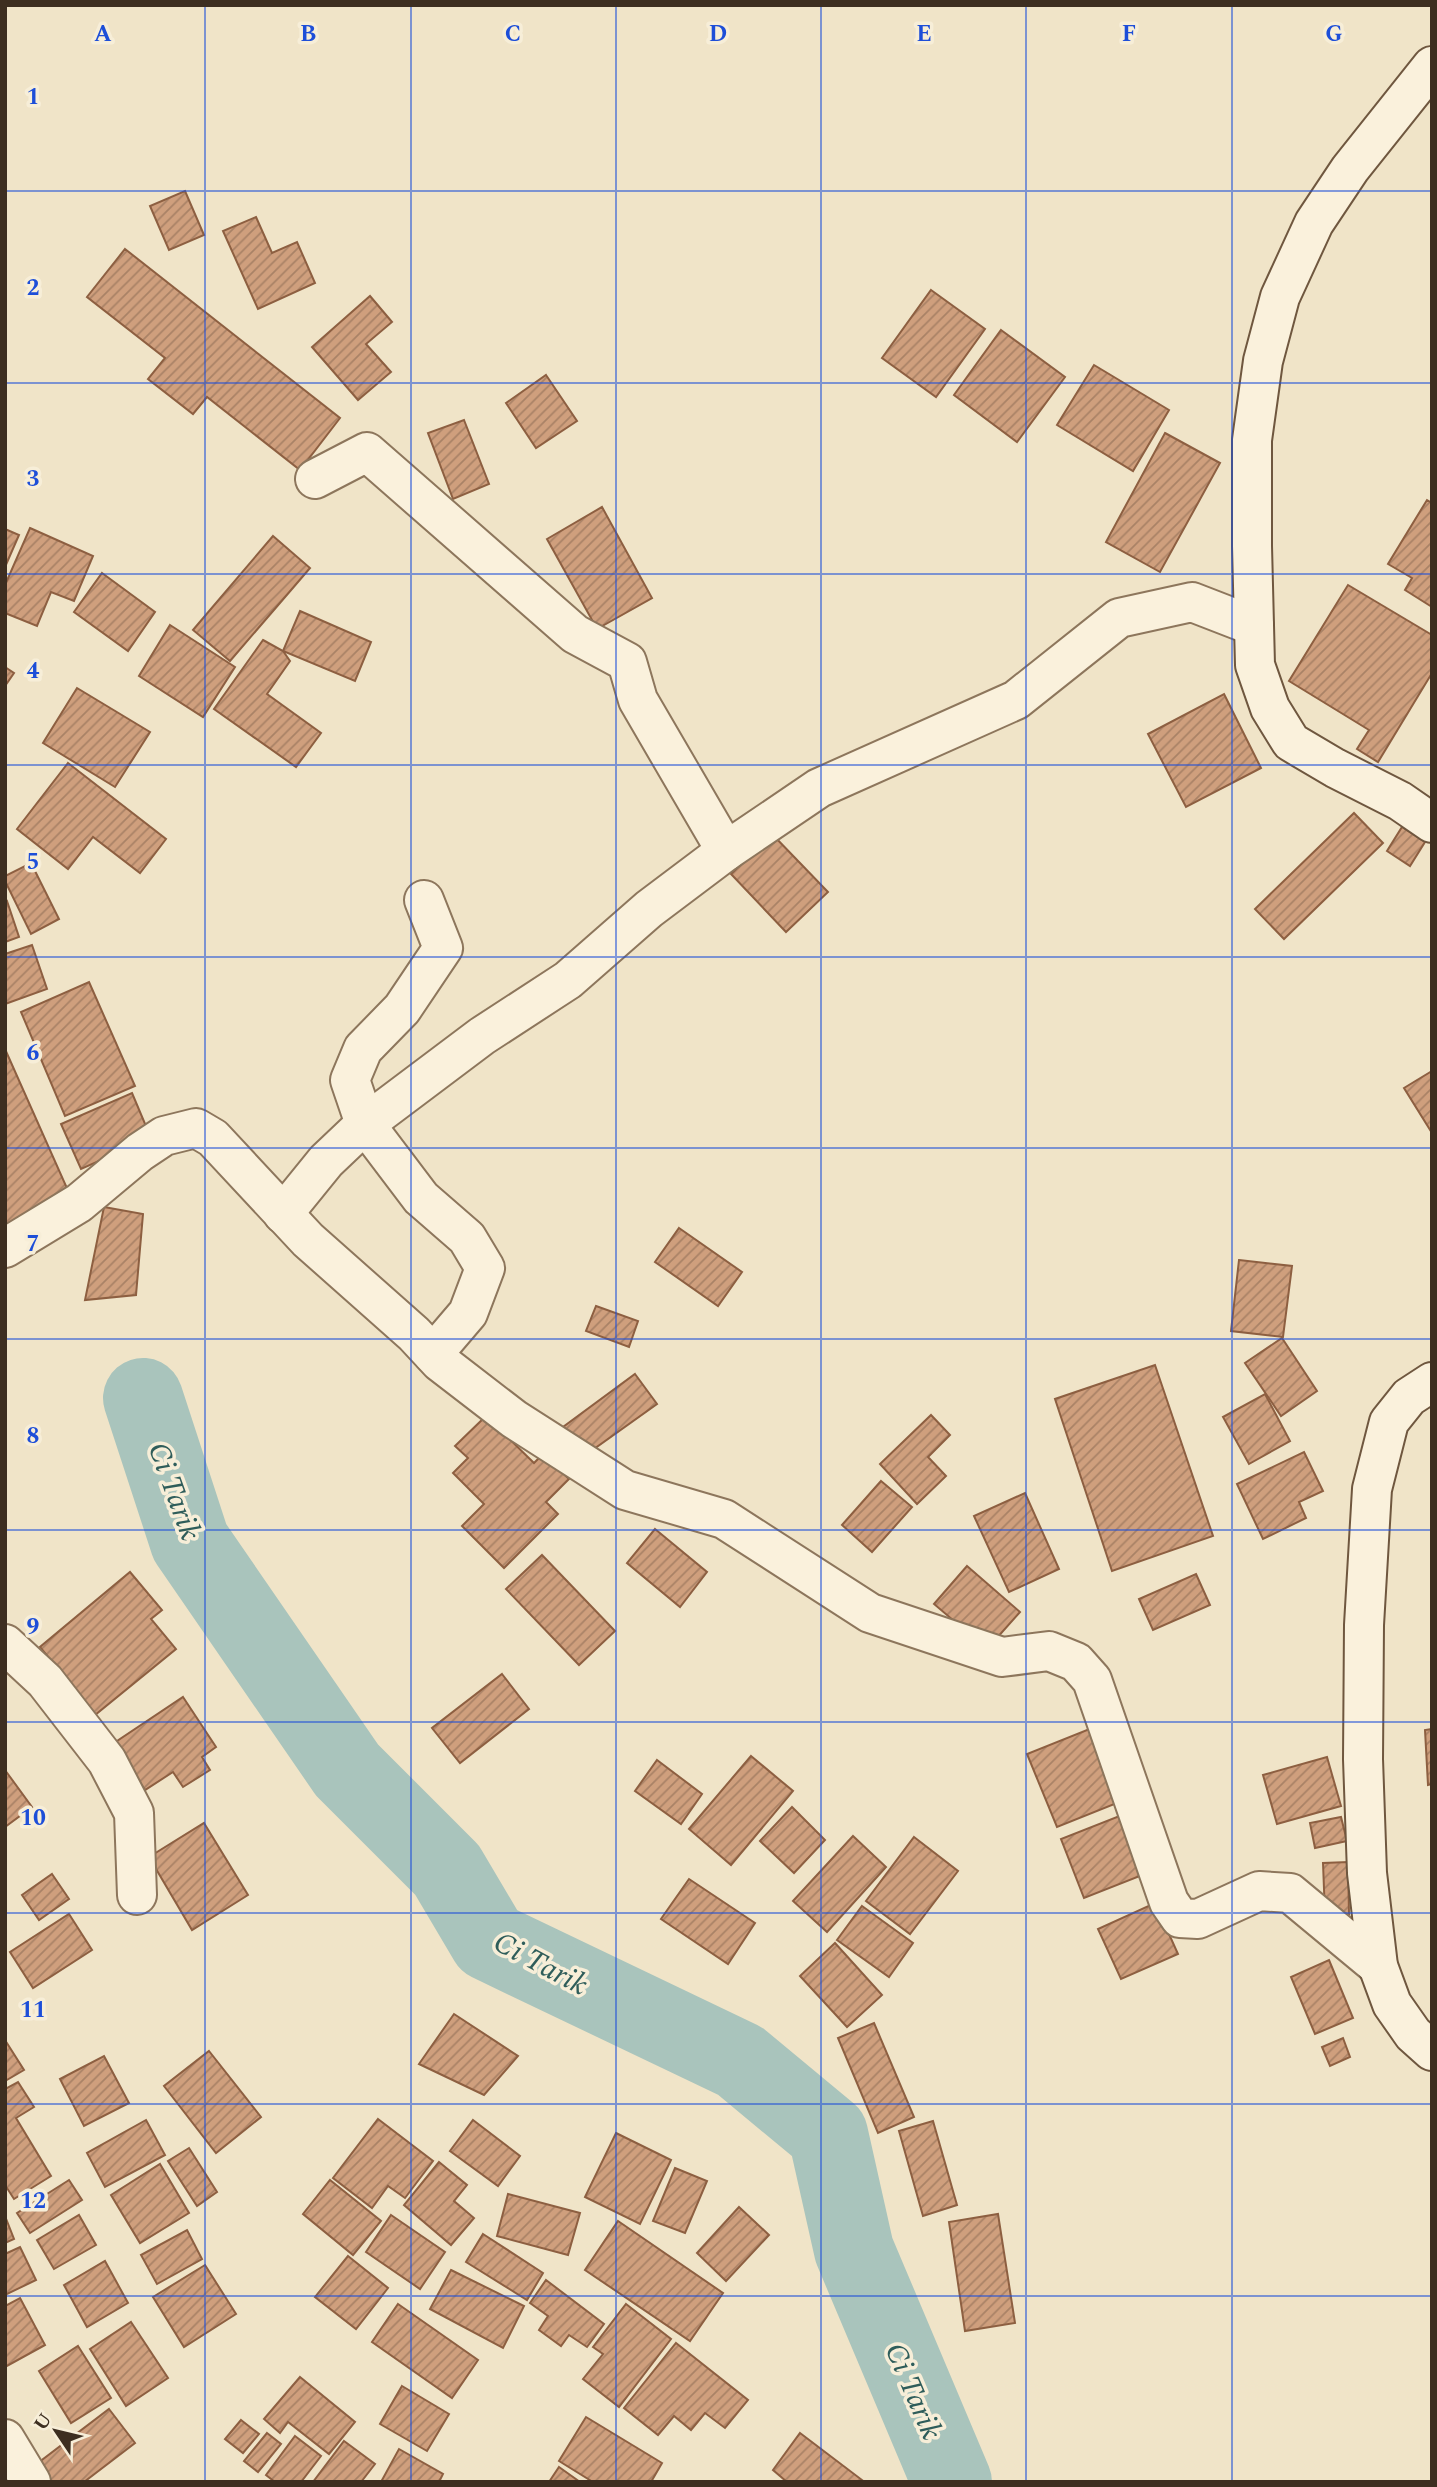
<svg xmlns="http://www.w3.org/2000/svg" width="1437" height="2487" font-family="Spectral,serif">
<defs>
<pattern id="building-hatch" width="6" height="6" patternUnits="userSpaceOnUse" patternTransform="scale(1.75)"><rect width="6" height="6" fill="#cf9f7d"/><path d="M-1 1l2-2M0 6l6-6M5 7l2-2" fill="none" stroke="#a98266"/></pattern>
</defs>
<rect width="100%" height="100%" fill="#f0e4c8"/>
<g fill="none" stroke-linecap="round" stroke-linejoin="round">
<path stroke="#a9c4bc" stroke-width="80" d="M 143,1398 L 190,1542 L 347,1770 L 447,1870 L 489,1941 L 740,2061 L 828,2134 L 854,2250 L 952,2482"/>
</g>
<g fill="url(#building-hatch)" stroke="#8d5f41" stroke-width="2">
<path d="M 185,191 L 204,235 L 169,250 L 150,206 Z"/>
<path d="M 256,217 L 272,253 L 297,242 L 315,283 L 258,309 L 223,231 Z"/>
<path d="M 125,249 L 340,418 L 300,470 L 207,397 L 193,414 L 148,379 L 165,358 L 87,297 Z"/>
<path d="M 931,290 L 985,329 L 936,397 L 882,358 Z"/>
<path d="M 370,296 L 392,322 L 366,344 L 391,372 L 358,400 L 312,347 Z"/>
<path d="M 1001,330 L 1065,377 L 1017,442 L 954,395 Z"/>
<path d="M 1094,365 L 1169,410 L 1133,471 L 1057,425 Z"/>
<path d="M 546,375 L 577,421 L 536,448 L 506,403 Z"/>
<path d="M 464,420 L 489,484 L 453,499 L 428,433 Z"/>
<path d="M 1165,433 L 1220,463 L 1160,572 L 1106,542 Z"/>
<path d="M 1427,500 L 1432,503 L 1432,607 L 1405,590 L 1412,578 L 1388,564 Z"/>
<path d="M 602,507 L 652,598 L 597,629 L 547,539 Z"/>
<path d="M 30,528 L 93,556 L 74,601 L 51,592 L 37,626 L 5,613 L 5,585 Z"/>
<path d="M 5,529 L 19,535 L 5,567 Z"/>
<path d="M 273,536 L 310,568 L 230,661 L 193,630 Z"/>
<path d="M 102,573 L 155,612 L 128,651 L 74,612 Z"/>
<path d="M 1348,585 L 1432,635 L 1432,673 L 1378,762 L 1357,749 L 1369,730 L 1289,681 Z"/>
<path d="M 300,611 L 371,642 L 355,681 L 283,651 Z"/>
<path d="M 170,625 L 235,667 L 203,717 L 139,676 Z"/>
<path d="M 263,640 L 283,651 L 290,661 L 267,694 L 321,733 L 296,767 L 214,709 Z"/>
<path d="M 5,667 L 14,673 L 5,686 Z"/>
<path d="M 77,688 L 150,732 L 115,787 L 43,743 Z"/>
<path d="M 1224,694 L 1261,768 L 1186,807 L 1148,734 Z"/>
<path d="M 68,763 L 166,839 L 140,873 L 93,837 L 68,869 L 17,829 Z"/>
<path d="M 1354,813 L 1383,843 L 1284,939 L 1255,909 Z"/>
<path d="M 1402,827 L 1425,842 L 1410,866 L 1387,851 Z"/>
<path d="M 772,834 L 828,892 L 786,932 L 731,874 Z"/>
<path d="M 31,863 L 59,919 L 31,934 L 5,881 L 5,876 Z"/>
<path d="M 7,901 L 19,937 L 5,942 L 5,902 Z"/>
<path d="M 32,945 L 47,989 L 5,1004 L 5,954 Z"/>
<path d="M 89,982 L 135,1086 L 65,1116 L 21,1012 Z"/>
<path d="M 5,1049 L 70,1195 L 5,1225 Z"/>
<path d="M 1432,1071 L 1432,1133 L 1404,1088 Z"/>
<path d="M 132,1093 L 151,1138 L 81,1169 L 61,1124 Z"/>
<path d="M 104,1207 L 143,1214 L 136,1295 L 85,1300 Z"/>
<path d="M 679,1228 L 742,1272 L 718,1306 L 655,1262 Z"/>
<path d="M 1239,1260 L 1292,1266 L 1283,1337 L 1231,1331 Z"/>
<path d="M 596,1306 L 638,1321 L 629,1347 L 586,1331 Z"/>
<path d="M 1282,1338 L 1317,1391 L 1281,1416 L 1245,1363 Z"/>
<path d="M 1155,1365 L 1213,1536 L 1112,1571 L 1055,1399 Z"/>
<path d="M 635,1374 L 657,1404 L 584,1456 L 563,1427 Z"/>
<path d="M 1265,1394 L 1290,1441 L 1249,1464 L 1223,1417 Z"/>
<path d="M 931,1415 L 950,1435 L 928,1457 L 946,1476 L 917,1504 L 880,1464 Z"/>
<path d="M 486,1416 L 534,1463 L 543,1454 L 569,1479 L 546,1502 L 558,1514 L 504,1568 L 462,1526 L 484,1504 L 453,1473 L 468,1458 L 455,1446 Z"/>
<path d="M 1304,1452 L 1323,1491 L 1299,1502 L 1306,1518 L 1263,1539 L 1237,1484 Z"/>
<path d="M 881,1481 L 912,1507 L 872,1552 L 842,1525 Z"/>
<path d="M 1025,1493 L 1059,1569 L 1009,1592 L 974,1516 Z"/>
<path d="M 655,1529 L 707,1572 L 680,1607 L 627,1563 Z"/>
<path d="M 542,1555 L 615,1631 L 579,1665 L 506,1589 Z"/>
<path d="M 967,1566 L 1020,1612 L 987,1649 L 934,1604 Z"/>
<path d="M 130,1572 L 162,1610 L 151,1619 L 176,1649 L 95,1715 L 40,1647 Z"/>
<path d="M 1196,1574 L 1210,1605 L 1153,1630 L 1139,1599 Z"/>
<path d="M 502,1674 L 529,1709 L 460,1763 L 432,1728 Z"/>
<path d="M 183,1697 L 216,1747 L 202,1757 L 210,1770 L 183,1787 L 173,1772 L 145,1790 L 114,1743 Z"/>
<path d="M 1092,1728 L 1122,1801 L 1057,1827 L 1027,1754 Z"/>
<path d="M 1432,1729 L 1432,1784 L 1428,1785 L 1425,1730 Z"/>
<path d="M 751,1756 L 793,1791 L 731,1865 L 689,1829 Z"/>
<path d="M 1327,1757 L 1341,1806 L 1277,1824 L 1263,1775 Z"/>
<path d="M 657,1760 L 702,1794 L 681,1824 L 635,1791 Z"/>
<path d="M 5,1770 L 32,1807 L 5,1827 Z"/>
<path d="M 792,1807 L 825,1840 L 794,1873 L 760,1841 Z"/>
<path d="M 1122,1815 L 1145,1874 L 1084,1898 L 1061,1839 Z"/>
<path d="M 1341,1817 L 1347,1841 L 1315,1848 L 1310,1823 Z"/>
<path d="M 204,1823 L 248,1895 L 192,1930 L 149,1857 Z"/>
<path d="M 853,1836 L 886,1867 L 827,1932 L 793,1901 Z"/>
<path d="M 914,1837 L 958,1871 L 910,1934 L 866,1901 Z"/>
<path d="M 1348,1862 L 1349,1914 L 1325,1915 L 1323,1863 Z"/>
<path d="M 52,1874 L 69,1899 L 39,1920 L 22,1895 Z"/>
<path d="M 689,1879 L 755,1923 L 728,1964 L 661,1919 Z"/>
<path d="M 1155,1903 L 1178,1954 L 1121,1979 L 1098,1929 Z"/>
<path d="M 862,1906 L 913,1943 L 889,1977 L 837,1940 Z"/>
<path d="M 69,1914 L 92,1950 L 33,1988 L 10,1952 Z"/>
<path d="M 835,1943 L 882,1995 L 847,2027 L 800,1976 Z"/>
<path d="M 1329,1960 L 1353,2018 L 1315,2034 L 1291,1977 Z"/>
<path d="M 454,2014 L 518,2056 L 484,2095 L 419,2064 Z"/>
<path d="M 874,2023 L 914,2117 L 878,2133 L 838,2038 Z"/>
<path d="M 1343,2038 L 1350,2057 L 1330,2066 L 1322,2047 Z"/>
<path d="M 5,2040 L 24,2070 L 5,2081 Z"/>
<path d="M 209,2051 L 261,2117 L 216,2153 L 164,2086 Z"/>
<path d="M 104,2056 L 129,2103 L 84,2126 L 60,2079 Z"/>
<path d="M 18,2082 L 34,2107 L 16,2118 L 51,2176 L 14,2199 L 5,2185 L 5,2089 Z"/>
<path d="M 378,2119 L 433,2161 L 405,2198 L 388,2186 L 372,2208 L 333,2178 Z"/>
<path d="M 146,2120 L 165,2155 L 105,2187 L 87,2153 Z"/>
<path d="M 473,2120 L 520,2156 L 498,2186 L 450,2151 Z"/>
<path d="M 933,2121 L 957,2205 L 923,2216 L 899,2131 Z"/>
<path d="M 616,2133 L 671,2160 L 640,2224 L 585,2197 Z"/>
<path d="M 189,2148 L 217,2192 L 197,2206 L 168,2161 Z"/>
<path d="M 439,2162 L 467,2185 L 454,2201 L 474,2218 L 451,2245 L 404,2205 Z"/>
<path d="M 160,2164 L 189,2213 L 140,2243 L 111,2195 Z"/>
<path d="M 675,2168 L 707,2181 L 685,2233 L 653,2221 Z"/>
<path d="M 69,2180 L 82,2200 L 30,2233 L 17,2213 Z"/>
<path d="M 330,2180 L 381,2221 L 353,2255 L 303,2214 Z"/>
<path d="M 508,2194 L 580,2213 L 568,2255 L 497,2236 Z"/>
<path d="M 739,2207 L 769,2235 L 726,2281 L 697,2253 Z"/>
<path d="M 998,2214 L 1015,2323 L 965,2331 L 949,2222 Z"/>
<path d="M 79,2215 L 96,2245 L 54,2269 L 37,2240 Z"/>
<path d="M 391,2215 L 445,2252 L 420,2289 L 366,2252 Z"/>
<path d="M 5,2216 L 14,2239 L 5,2243 Z"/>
<path d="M 618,2221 L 723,2293 L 690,2341 L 585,2270 Z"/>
<path d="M 187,2230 L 202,2259 L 157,2284 L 141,2255 Z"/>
<path d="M 483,2234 L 543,2273 L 527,2300 L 466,2262 Z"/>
<path d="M 20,2247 L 36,2280 L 5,2295 L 5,2254 Z"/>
<path d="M 348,2256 L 388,2288 L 356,2329 L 315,2297 Z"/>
<path d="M 105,2261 L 128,2303 L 87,2327 L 64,2285 Z"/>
<path d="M 205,2265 L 236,2314 L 184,2347 L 153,2297 Z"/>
<path d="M 451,2270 L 524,2306 L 503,2348 L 430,2309 Z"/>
<path d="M 546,2280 L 604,2324 L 587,2347 L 569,2335 L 561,2346 L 539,2330 L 548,2316 L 530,2303 Z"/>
<path d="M 20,2298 L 45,2345 L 5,2367 L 5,2306 Z"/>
<path d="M 398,2304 L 478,2360 L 452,2398 L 372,2342 Z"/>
<path d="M 626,2304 L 671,2339 L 619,2407 L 583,2379 L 603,2354 L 593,2347 Z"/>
<path d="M 131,2322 L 168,2378 L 126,2406 L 90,2349 Z"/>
<path d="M 676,2343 L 748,2400 L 725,2428 L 705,2413 L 691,2430 L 674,2416 L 658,2435 L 624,2408 Z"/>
<path d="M 78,2346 L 111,2398 L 71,2423 L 39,2371 Z"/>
<path d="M 300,2377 L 355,2422 L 329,2454 L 288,2422 L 280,2433 L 264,2419 Z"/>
<path d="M 402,2386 L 449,2414 L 427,2451 L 380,2424 Z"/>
<path d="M 109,2409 L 135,2443 L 84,2482 L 45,2482 L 34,2466 Z"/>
<path d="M 586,2417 L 662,2463 L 651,2482 L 593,2482 L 559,2461 Z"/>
<path d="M 241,2420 L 259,2434 L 243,2453 L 225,2439 Z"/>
<path d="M 267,2433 L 281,2444 L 258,2472 L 244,2461 Z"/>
<path d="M 800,2433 L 862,2480 L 860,2482 L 787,2482 L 773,2470 Z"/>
<path d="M 295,2436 L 321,2456 L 301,2482 L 275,2482 L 266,2475 Z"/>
<path d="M 344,2441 L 375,2464 L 361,2482 L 313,2482 Z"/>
<path d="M 399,2449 L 443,2474 L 439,2482 L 381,2482 Z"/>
<path d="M 559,2467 L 580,2482 L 549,2482 Z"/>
</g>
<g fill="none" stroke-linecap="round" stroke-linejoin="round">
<g stroke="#8d765c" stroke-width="42">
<g id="street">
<path d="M 315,479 L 367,452 L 575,634 L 627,662 L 638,700 L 726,851 L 819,788 L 1016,700 L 1119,618 L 1192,602 L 1254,626"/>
<path d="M 424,900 L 443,948 L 402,1009 L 363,1049 L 350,1080 L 365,1124 L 421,1198 L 467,1238 L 485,1268 L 468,1313 L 433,1354"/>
<path d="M 283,1214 L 326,1161 L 365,1124 L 482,1036 L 568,980 L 649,909 L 726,851"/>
<path d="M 5,1248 L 79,1203 L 140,1152 L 164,1136 L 196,1128 L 213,1138 L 308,1240 L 414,1334 L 440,1362 L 514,1419 L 625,1490 L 724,1519 L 870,1613 L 1002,1657 L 1049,1651 L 1076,1662 L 1092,1680 L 1169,1902 L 1180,1918 L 1198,1919 L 1259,1891 L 1290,1893 L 1378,1966"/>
<path d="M 5,1644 L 45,1681 L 107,1761 L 134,1813 L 137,1895"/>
<path d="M 5,2439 L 31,2482"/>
</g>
</g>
<g stroke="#6f573f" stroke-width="42">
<g id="secondary">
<path d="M 1432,66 L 1350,169 L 1314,223 L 1280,297 L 1263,361 L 1252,440 L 1252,546 L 1255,665 L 1270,708 L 1291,742 L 1335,768 L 1400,801 L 1432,823"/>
<path d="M 1432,1382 L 1409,1397 L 1389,1422 L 1372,1489 L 1364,1625 L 1363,1759 L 1367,1873 L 1378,1966 L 1392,2004 L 1413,2034 L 1432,2051"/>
</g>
</g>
<use href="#street" stroke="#faf1dc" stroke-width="38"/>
<use href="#secondary" stroke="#faf1dc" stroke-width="38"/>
</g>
<path fill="none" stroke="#1d4ed8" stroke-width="2" stroke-opacity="0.55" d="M 205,5 L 205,2482M 411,5 L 411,2482M 616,5 L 616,2482M 821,5 L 821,2482M 1026,5 L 1026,2482M 1232,5 L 1232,2482M 5,191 L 1432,191M 5,383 L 1432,383M 5,574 L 1432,574M 5,765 L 1432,765M 5,957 L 1432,957M 5,1148 L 1432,1148M 5,1339 L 1432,1339M 5,1530 L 1432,1530M 5,1722 L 1432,1722M 5,1913 L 1432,1913M 5,2104 L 1432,2104M 5,2296 L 1432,2296"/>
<g text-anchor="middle" stroke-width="7" stroke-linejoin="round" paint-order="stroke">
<g font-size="30" font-style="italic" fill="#2f5d5a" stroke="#f7eed8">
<text transform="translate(175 1491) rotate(70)" y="10">Ci Tarik</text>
<text transform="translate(541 1963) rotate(28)" y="10">Ci Tarik</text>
<text transform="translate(914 2391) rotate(67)" y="10">Ci Tarik</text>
</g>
</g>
<g font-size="23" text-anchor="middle" font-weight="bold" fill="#1d4ed8" stroke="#f7eed8" stroke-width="7" stroke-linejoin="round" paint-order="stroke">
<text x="103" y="41">A</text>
<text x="308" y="41">B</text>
<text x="513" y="41">C</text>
<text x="718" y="41">D</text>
<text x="924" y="41">E</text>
<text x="1129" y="41">F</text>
<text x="1334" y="41">G</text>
<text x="33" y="104">1</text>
<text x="33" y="295">2</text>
<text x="33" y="486">3</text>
<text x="33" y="678">4</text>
<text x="33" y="869">5</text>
<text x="33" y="1060">6</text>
<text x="33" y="1251">7</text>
<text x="33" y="1443">8</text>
<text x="33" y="1634">9</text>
<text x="33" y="1825">10</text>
<text x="33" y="2017">11</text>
<text x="33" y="2208">12</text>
</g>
<rect width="1437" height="2487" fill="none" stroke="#3d2e20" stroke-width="14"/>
<g transform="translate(56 2431) rotate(305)" stroke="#f7eed8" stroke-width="5" paint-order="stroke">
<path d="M0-5L12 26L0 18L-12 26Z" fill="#3d2e20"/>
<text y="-10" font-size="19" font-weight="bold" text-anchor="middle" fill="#3d2e20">U</text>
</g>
</svg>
